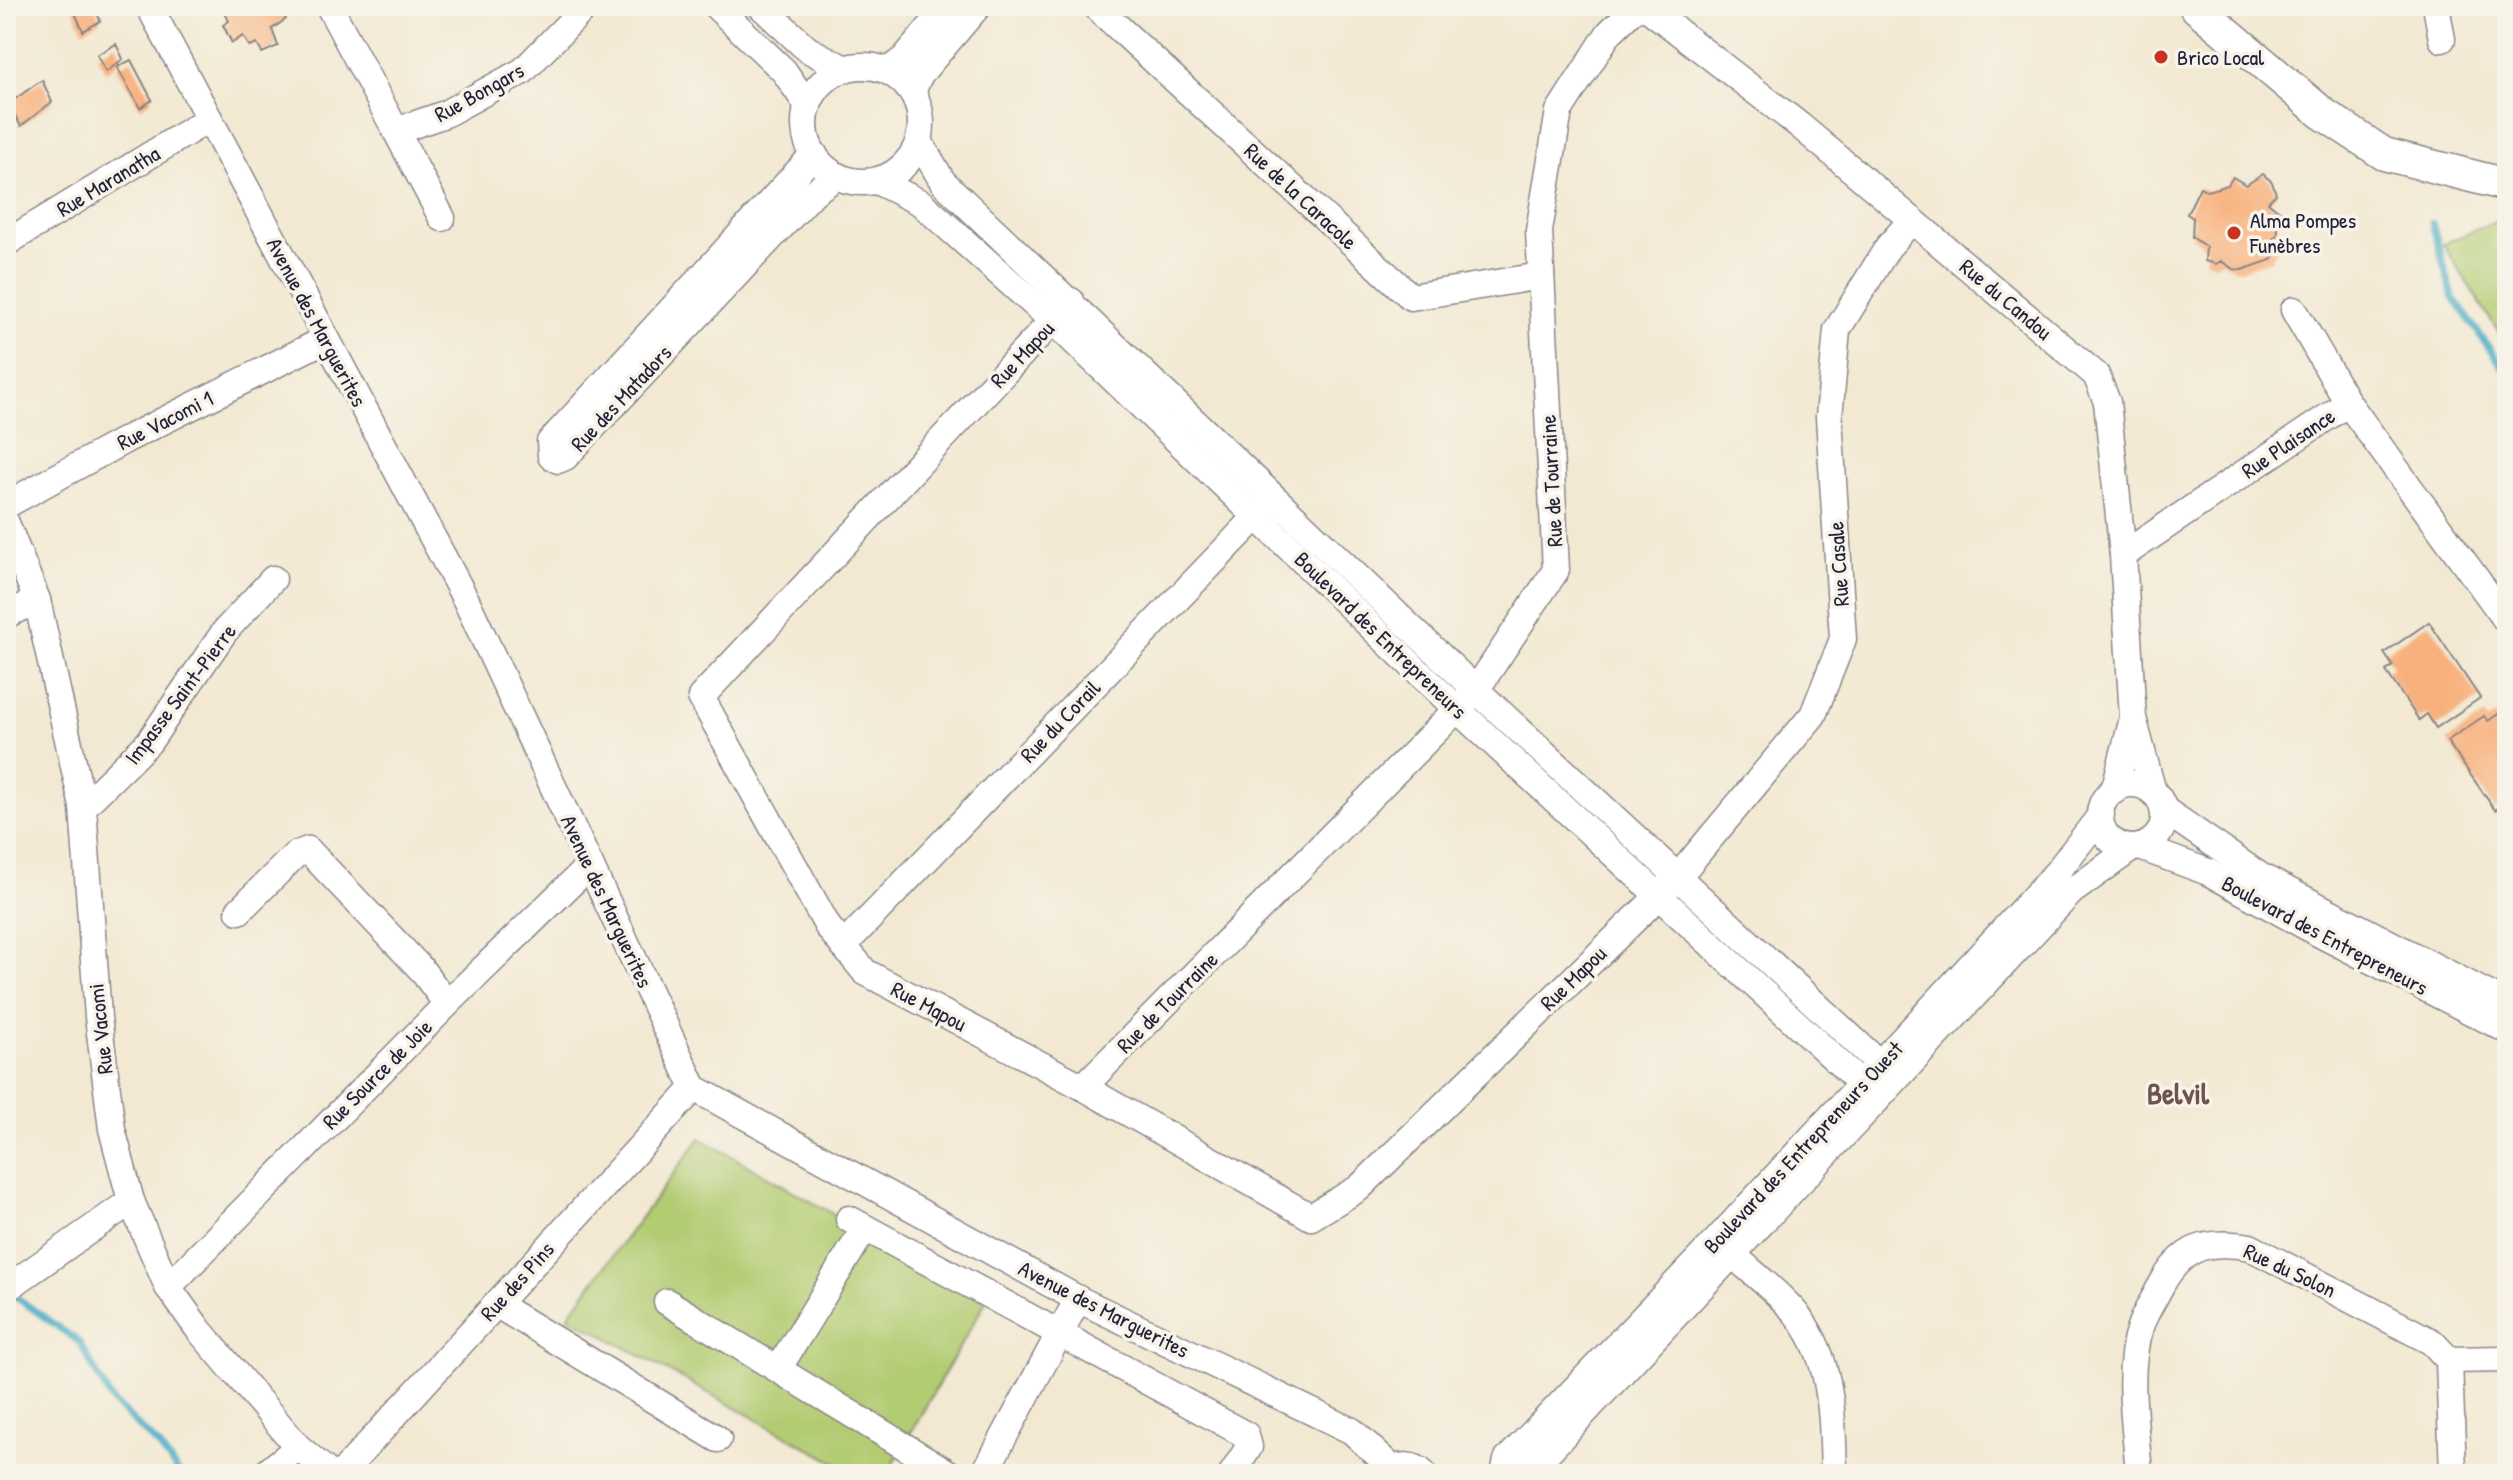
<svg xmlns="http://www.w3.org/2000/svg" width="2513" height="1480" font-family="'Patrick Hand',sans-serif">
<rect width="100%" height="100%" fill="#f7f3e8"/>
<filter id="ink" filterUnits="userSpaceOnUse"><feTurbulence type="fractalNoise" baseFrequency=".0125" numOctaves="2"/><feDisplacementMap in="SourceGraphic" scale="16" xChannelSelector="R" yChannelSelector="G"/><feConvolveMatrix kernelMatrix="1 2 1 2 8 2 1 2 1" color-interpolation-filters="sRGB"/></filter>
<filter id="wash" filterUnits="userSpaceOnUse"><feTurbulence type="fractalNoise" baseFrequency=".006" numOctaves="4" result="noise"/><feDisplacementMap in="SourceGraphic" scale="32" xChannelSelector="R" yChannelSelector="G"/><feGaussianBlur stdDeviation="1.8" result="paint"/><feColorMatrix in="noise" values="0 0 0 0 0 0 0 0 0 0 0 0 0 0 0 0 0 1.4 0 .05"/><feComposite in="paint" operator="in"/></filter>
<g filter="url(#wash)">
<rect width="100%" height="100%" fill="#f3e9d3"/>
<g fill="#b2cc72" stroke="#6a7756" stroke-width="2">
<path d="M 2499,220 L 2507,222 L 2507,346 L 2443,244 Z"/>
<path d="M 700,1138 L 986,1301 L 887,1474 L 856,1474 L 568,1316 Z"/>
</g>
<g fill="none" stroke-linecap="round" stroke-linejoin="round">
<g stroke="#45acc4" stroke-width="7">
<path d="M 2432,223 L 2453,297 L 2507,373"/>
<path d="M 9,1292 L 79,1342 L 112,1401 L 158,1445 L 180,1474"/>
</g>
</g>
<g id="blocks">
<g fill="#f8b17d">
<path d="M 72,6 L 95,6 L 100,21 L 83,31 Z"/>
<path d="M 233,6 L 279,6 L 286,19 L 272,29 L 278,46 L 262,53 L 257,44 L 250,47 L 243,36 L 232,43 L 223,25 L 229,21 L 224,11 Z"/>
<path d="M 116,44 L 123,59 L 106,72 L 97,55 Z"/>
<path d="M 131,60 L 152,100 L 140,108 L 117,67 Z"/>
<path d="M 42,80 L 52,102 L 21,126 L 8,104 Z"/>
<path d="M 2263,174 L 2272,182 L 2276,194 L 2268,202 L 2283,214 L 2277,219 L 2278,234 L 2273,239 L 2280,245 L 2271,260 L 2242,270 L 2233,269 L 2221,261 L 2216,264 L 2205,261 L 2206,247 L 2192,237 L 2193,218 L 2187,214 L 2200,187 L 2207,191 L 2228,185 L 2233,177 L 2246,185 Z"/>
<path d="M 2429,622 L 2480,698 L 2436,728 L 2427,714 L 2419,720 L 2386,671 L 2393,666 L 2384,653 Z"/>
<path d="M 2507,708 L 2507,802 L 2495,810 L 2447,741 L 2484,716 L 2488,721 Z"/>
</g>
</g>
</g>
<g filter="url(#ink)">
<use href="#blocks" fill-opacity="0" stroke="#8a8687" stroke-width="2"/>
<g fill="none" stroke-linecap="round" stroke-linejoin="round">
<g stroke="#8a8687" stroke-width="29">
<g id="minor">
<path d="M 149,6 L 466,600 L 694,1088 L 1078,1299 L 1352,1431 L 1394,1470"/>
<path d="M 329,6 L 396,131 L 445,114 L 523,71 L 586,6"/>
<path d="M 716,6 L 784,71 L 808,106"/>
<path d="M 761,6 L 807,49 L 845,69"/>
<path d="M 1095,6 L 1411,297 L 1541,276"/>
<path d="M 1645,6 L 1799,125 L 2096,375 L 2107,402 L 2123,555 L 2133,718 L 2153,792"/>
<path d="M 2436,6 L 2442,39"/>
<circle cx="863" cy="124" r="58"/>
<path d="M 888,71 L 904,59 L 948,6"/>
<path d="M 912,92 L 920,74 L 978,6"/>
<path d="M 396,131 L 442,218"/>
<path d="M 919,141 L 943,182 L 1476,690 L 1896,1079"/>
<path d="M 814,154 L 550,442 L 551,456 L 558,460 L 565,457 L 814,192 L 837,176"/>
<path d="M 877,181 L 921,203 L 1053,321 L 1457,709 L 1878,1099"/>
<path d="M 6,243 L 209,119"/>
<path d="M 1071,301 L 701,697 L 828,927 L 865,972 L 1083,1087 L 1311,1217 L 1359,1188 L 1677,878 L 1813,715 L 1843,639 L 1829,417 L 1837,330 L 1888,247 L 1912,220"/>
<path d="M 2294,310 L 2348,403"/>
<path d="M 6,505 L 125,440 L 326,339"/>
<path d="M 6,523 L 37,600 L 83,807 L 98,1017 L 112,1129 L 131,1201 L 168,1287 L 199,1330 L 298,1447 L 330,1474"/>
<path d="M 2123,555 L 2348,403 L 2507,621"/>
<path d="M 6,615 L 37,600"/>
<circle cx="2132" cy="816" r="32"/>
<path d="M 2114,791 L 2132,722"/>
<path d="M 83,807 L 149,742 L 225,631 L 273,579"/>
<path d="M 2163,809 L 2260,876 L 2507,1004"/>
<path d="M 2140,847 L 2208,872 L 2316,932 L 2507,1030"/>
<path d="M 239,911 L 295,855 L 308,850 L 421,969 L 447,1004"/>
<path d="M 843,946 L 1269,504"/>
<path d="M 1083,1087 L 1476,690 L 1556,570 L 1539,231 L 1559,111 L 1609,33 L 1637,6"/>
<path d="M 849,1219 L 1246,1435 L 1249,1447 L 1232,1474"/>
<path d="M 1720,1243 C 1744,1266 1771,1286 1793,1310 C 1834,1356 1832,1417 1834,1474"/>
<path d="M 168,1287 L 447,1004 L 590,865"/>
<path d="M 6,1289 L 131,1201"/>
<path d="M 667,1302 L 950,1474"/>
<path d="M 496,1304 L 718,1439"/>
<path d="M 2449,1360 L 2507,1359"/>
<path d="M 778,1369 L 865,1228"/>
<path d="M 265,1474 L 298,1447"/>
<path d="M 341,1474 L 694,1088"/>
<path d="M 984,1474 L 1078,1299"/>
<path d="M 1390,1474 C 1400,1463 1414,1464 1424,1474"/>
<path d="M 1504,1474 L 1507,1460 L 1717,1240 L 2057,872 L 2101,815"/>
<path d="M 1527,1474 L 2071,892 L 2132,848"/>
<path d="M 2139,1474 C 2136,1428 2125,1372 2140,1327 C 2144,1314 2153,1301 2159,1289 C 2181,1247 2205,1239 2250,1247 L 2432,1342 L 2449,1360 L 2453,1474"/>
</g>
</g>
<g stroke="#8a8687" stroke-width="35">
<path id="major" d="M 2195,6 L 2322,113 L 2384,154 L 2507,185"/>
</g>
<use href="#minor" stroke="#fff" stroke-width="26"/>
<use href="#major" stroke="#fff" stroke-width="32"/>
</g>
</g>
<g fill="#c8321e" stroke="#f7f3e8" stroke-width="3">
<circle cx="2161" cy="57" r="8"/>
<circle cx="2234" cy="233" r="8"/>
</g>
<g text-anchor="middle" stroke-width="7" stroke-linejoin="round" paint-order="stroke">
<g font-size="22" fill="#22223b" stroke="#f7f3e8" text-anchor="start">
<text x="2177" y="65">Brico Local</text>
<text x="2250" y="228">Alma Pompes<tspan x="2250" dy="25">Funèbres</tspan></text>
</g>
<g font-size="22" fill="#22223b" stroke="#f7f3e8">
<text transform="translate(479 92) rotate(-29)" y="8">Rue Bongars</text>
<text transform="translate(108 181) rotate(-31)" y="8">Rue Maranatha</text>
<text transform="translate(1301 196) rotate(43)" y="8">Rue de la Caracole</text>
<text transform="translate(2006 299) rotate(40)" y="8">Rue du Candou</text>
<text transform="translate(317 322) rotate(62)" y="8">Avenue des Marguerites</text>
<text transform="translate(1022 354) rotate(-47)" y="8">Rue Mapou</text>
<text transform="translate(621 398) rotate(-47)" y="8">Rue des Matadors</text>
<text transform="translate(165 420) rotate(-27)" y="8">Rue Vacomi 1</text>
<text transform="translate(2288 443) rotate(-34)" y="8">Rue Plaisance</text>
<text transform="translate(1551 481) rotate(-93)" y="8">Rue de Tourraine</text>
<text transform="translate(1838 564) rotate(-94)" y="8">Rue Casale</text>
<text transform="translate(1381 635) rotate(44)" y="8">Boulevard des Entrepreneurs</text>
<text transform="translate(180 694) rotate(-53)" y="8">Impasse Saint-Pierre</text>
<text transform="translate(1060 721) rotate(-46)" y="8">Rue du Corail</text>
<text transform="translate(607 901) rotate(65)" y="8">Avenue des Marguerites</text>
<text transform="translate(2325 935) rotate(28)" y="8">Boulevard des Entrepreneurs</text>
<text transform="translate(1573 978) rotate(-44)" y="8">Rue Mapou</text>
<text transform="translate(1167 1002) rotate(-45)" y="8">Rue de Tourraine</text>
<text transform="translate(929 1006) rotate(28)" y="8">Rue Mapou</text>
<text transform="translate(100 1029) rotate(-96)" y="8">Rue Vacomi</text>
<text transform="translate(377 1074) rotate(-45)" y="8">Rue Source de Joie</text>
<text transform="translate(1803 1147) rotate(-47)" y="8">Boulevard des Entrepreneurs Ouest</text>
<text transform="translate(2290 1270) rotate(25)" y="8">Rue du Solon</text>
<text transform="translate(517 1281) rotate(-48)" y="8">Rue des Pins</text>
<text transform="translate(1104 1309) rotate(27)" y="8">Avenue des Marguerites</text>
</g>
<g font-size="30" font-weight="bold" fill="#6d5452" stroke="#f7f3e8">
<text x="2178" y="1104">Belvil</text>
</g>
</g>
<rect width="2513" height="1480" fill="none" stroke="#f7f3e8" stroke-width="32"/>
</svg>
